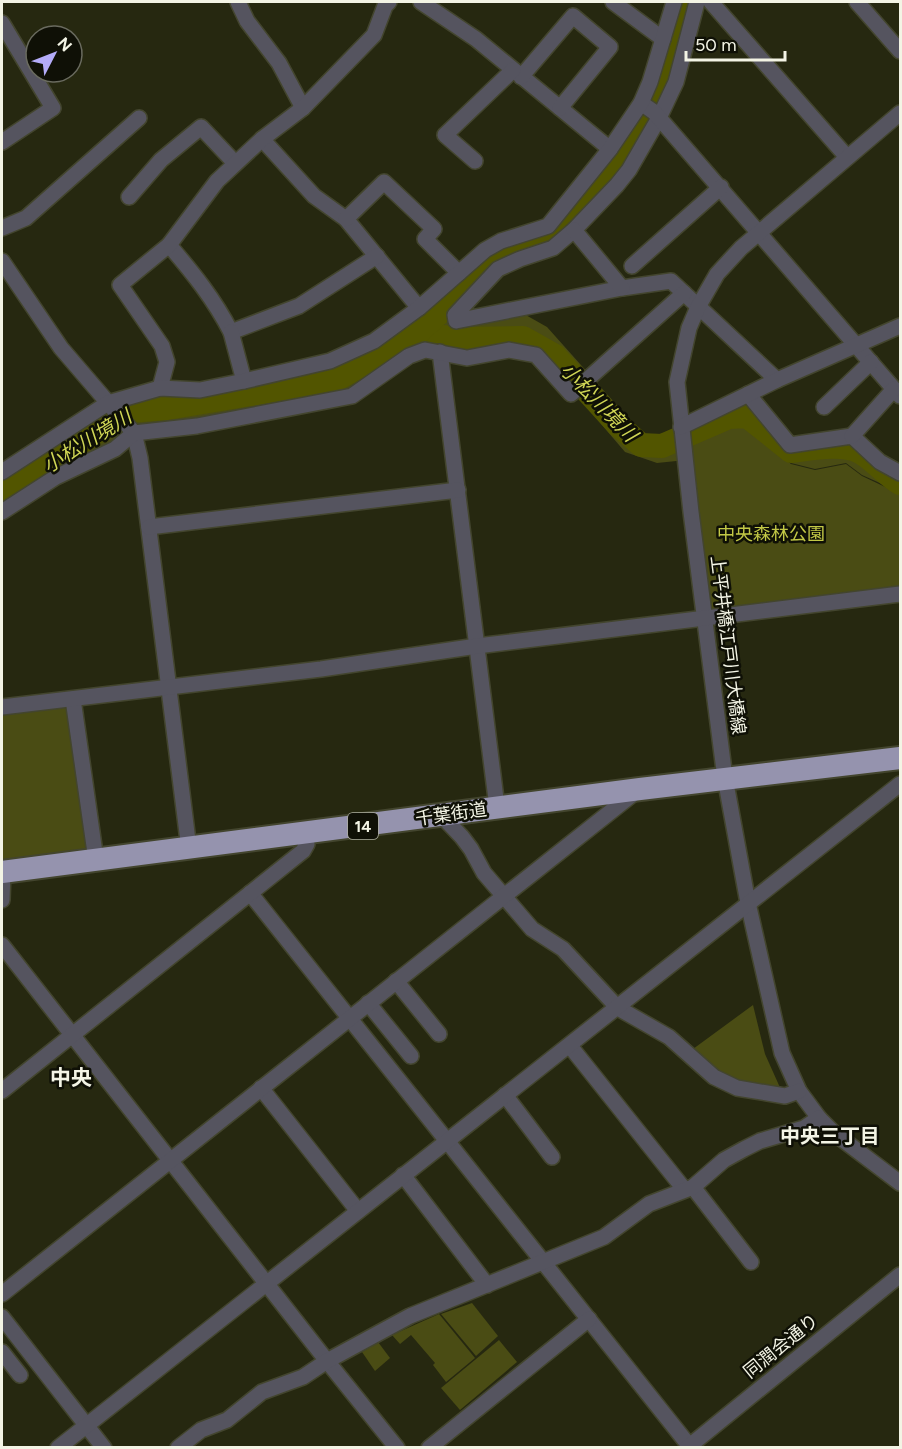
<svg xmlns="http://www.w3.org/2000/svg" width="902" height="1449" font-family="Figtree,'Noto Sans JP',sans-serif">
<rect width="100%" height="100%" fill="#262810"/>
<g fill="#4a4c14">
<path d="M 488,252 L 488,272 L 448,318 L 457,326 L 524,314 L 547,327 L 648,440 L 676,434 L 747,398 L 790,446 L 851,437 L 900,475 L 900,492 L 862,475 L 846,463 L 815,469 L 791,463 L 751,433 L 791,464 L 815,470 L 846,464 L 862,476 L 900,494 L 900,592 L 709,615 L 686,460 L 657,463 L 625,452 L 543,356 L 468,352 L 447,346 L 414,347 L 351,393 L 197,423 L 141,428 L 2,514 L 2,475 L 106,408 L 144,395 L 337,364 Z"/>
<path d="M 70,703 L 92,855 L 2,867 L 2,712 Z"/>
<path d="M 753,1005 L 765,1054 L 782,1092 L 752,1088 L 716,1072 L 693,1049 Z"/>
<path d="M 472,1303 L 498,1336 L 476,1356 L 441,1314 Z"/>
<path d="M 439,1314 L 475,1358 L 446,1382 L 433,1365 L 435,1363 L 411,1335 L 400,1344 L 392,1335 Z"/>
<path d="M 499,1340 L 517,1362 L 460,1410 L 441,1388 Z"/>
<path d="M 378,1342 L 390,1358 L 375,1371 L 362,1352 Z"/>
</g>
<g fill="none" stroke-linecap="round" stroke-linejoin="round">
<g stroke="#525500" stroke-width="24">
<path d="M 417,333 L 458,339 L 523,338 L 555,356 L 619,426 L 641,445 L 662,446 L 729,417 L 747,416 L 791,451 C 810,449 842,442 860,452 C 872,458 886,475 900,483"/>
<path d="M 2,495 L 128,411 L 167,408 L 335,380 L 417,333 L 450,303 L 483,266 L 525,250 L 549,236 L 570,213 L 642,122 L 687,2"/>
</g>
<g stroke="#43452e" stroke-width="18">
<g id="minor">
<path d="M 238,2 L 247,21 L 279,63 L 303,108"/>
<path d="M 421,2 L 476,39 L 610,149"/>
<path d="M 613,2 L 663,39"/>
<path d="M 697,2 L 676,82 L 659,118 L 629,170 L 617,185 L 574,230 L 553,248 L 520,259 L 498,269 L 455,315 L 456,321 L 622,288 L 671,281 L 777,380"/>
<path d="M 711,2 L 847,157"/>
<path d="M 857,2 L 900,51"/>
<path d="M 2,23 L 53,108 L 2,142"/>
<path d="M 521,77 L 573,16 L 610,47 L 560,108"/>
<path d="M 641,103 L 654,112 L 900,396"/>
<path d="M 900,113 L 741,248 L 717,274 L 698,307 L 689,328 L 677,382 L 691,512 L 725,778 L 748,903 L 782,1053 L 799,1091 L 819,1118 L 834,1133 L 900,1183"/>
<path d="M 262,139 L 314,196 L 346,219 L 419,308"/>
<path d="M 475,161 L 445,135 L 513,70"/>
<path d="M 129,197 L 161,160 L 201,127 L 235,163"/>
<path d="M 346,219 L 384,182 L 434,229 L 425,239 L 459,273"/>
<path d="M 2,228 L 26,218 L 139,118"/>
<path d="M 574,230 L 622,288"/>
<path d="M 169,245 C 193,273 214,299 231,332 L 299,306 L 377,256"/>
<path d="M 2,261 L 61,348 L 134,433 L 140,458 L 189,849"/>
<path d="M 632,266 L 721,187"/>
<path d="M 231,332 L 244,381"/>
<path d="M 440,352 L 497,807"/>
<path d="M 160,388 L 167,362 L 162,346 L 120,285 L 169,245 L 217,181 L 262,139 L 303,108 L 374,35 L 385,6 L 389,2"/>
<path d="M 748,394 L 790,445 L 852,436 L 880,462 L 900,473"/>
<path d="M 824,407 L 871,362"/>
<path d="M 681,427 L 777,380 L 900,326"/>
<path d="M 852,436 L 894,389"/>
<path d="M 2,472 L 108,403 L 160,388 L 200,390 L 244,381 L 330,361 L 374,341 L 419,308 L 485,250 L 501,241 L 548,226 L 610,149 L 641,103 L 650,82 L 674,2"/>
<path d="M 2,512 L 56,477 L 115,449 L 134,433 L 197,426 L 352,396 L 409,356 L 425,350 L 467,358 L 509,350 L 536,355 L 571,394 L 684,293"/>
<path d="M 149,527 L 458,490"/>
<path d="M 73,699 L 96,860"/>
<path d="M 2,707 L 321,669 L 477,646 L 900,594"/>
<path d="M 441,815 L 462,837 L 471,849 L 484,873 L 532,929 L 563,949 L 618,1008 L 669,1037 L 714,1077 L 737,1088 L 785,1096 L 799,1091"/>
<path d="M 250,893 L 691,1448"/>
<path d="M 2,900 L 3,872"/>
<path d="M 2,945 L 327,1361 L 397,1448"/>
<path d="M 396,981 L 439,1034"/>
<path d="M 368,1003 L 411,1056"/>
<path d="M 570,1046 L 684,1189"/>
<path d="M 261,1088 L 358,1211"/>
<path d="M 2,1091 L 303,851 L 307,844 L 305,834"/>
<path d="M 505,1095 L 552,1157"/>
<path d="M 403,1175 L 487,1285"/>
<path d="M 693,1187 L 751,1262"/>
<path d="M 2,1294 L 638,790"/>
<path d="M 2,1317 L 104,1448"/>
<path d="M 2,1352 L 20,1375"/>
<path d="M 58,1448 L 900,784"/>
<path d="M 178,1448 L 201,1430 L 227,1420 L 262,1392 L 303,1377 L 327,1361 L 410,1316 L 604,1237 L 649,1204 L 693,1187 L 724,1160 L 744,1149 L 760,1141 L 804,1128 L 819,1118"/>
<path d="M 429,1448 L 589,1319"/>
<path d="M 687,1448 L 900,1275"/>
</g>
</g>
<g stroke="#43452e" stroke-width="26">
<path id="highway" d="M 2,872 L 640,789 L 900,758"/>
</g>
<use href="#minor" stroke="#55545f" stroke-width="15"/>
<use href="#highway" stroke="#9593ae" stroke-width="22"/>
</g>
<g text-anchor="middle" stroke-width="5" stroke-linejoin="round" paint-order="stroke">
<rect fill="#0f1006" stroke="#afb0a2" stroke-width="1.5" x="348" y="813" width="30" height="26" rx="4.5"/>
<g font-size="16" font-weight="bold" fill="#f3f4e5">
<text x="363" y="832">14</text>
</g>
<g font-size="18" fill="#c2c846" stroke="#0f1006">
<text x="771" y="540">中央森林公園</text>
</g>
<g font-size="18" fill="#f3f4e5" stroke="#0f1006">
<text transform="translate(728 645) rotate(83)" y="6">上平井橋江戸川大橋線</text>
<text transform="translate(451 814) rotate(-8)" y="6">千葉街道</text>
<text transform="translate(781 1346) rotate(-39)" y="6">同潤会通り</text>
</g>
<g font-size="20" font-style="italic" fill="#d0d655" stroke="#0f1006">
<text transform="translate(599 402) rotate(46)" y="7">小松川境川</text>
<text transform="translate(87 441) rotate(-32)" y="7">小松川境川</text>
</g>
<g font-size="20" font-weight="bold" fill="#f3f4e5" stroke="#0f1006">
<text x="830" y="1143">中央三丁目</text>
</g>
<g font-size="21" font-weight="bold" fill="#f3f4e5" stroke="#0f1006">
<text x="71" y="1085">中央</text>
</g>
</g>
<rect width="902" height="1449" fill="none" stroke="#f3f4e5" stroke-width="6"/>
<g transform="translate(54 54) rotate(48)"><circle r="28" fill="#0f1006" stroke="#6a6b5f" stroke-width="1.5"/>
<path d="M0-4.5L10 22L0 15L-10 22Z" fill="#b4acf9"/>
<text y="-9" font-size="16" font-weight="bold" text-anchor="middle" fill="#f3f4e5">N</text>
</g>
<path d="M686 51v9h99v-9" fill="none" stroke="#f3f4e5" stroke-width="3"/>
<text x="695" y="51" font-size="18" fill="#f3f4e5" stroke="#0f1006" stroke-width="4.5" paint-order="stroke">50 m</text>
</svg>
